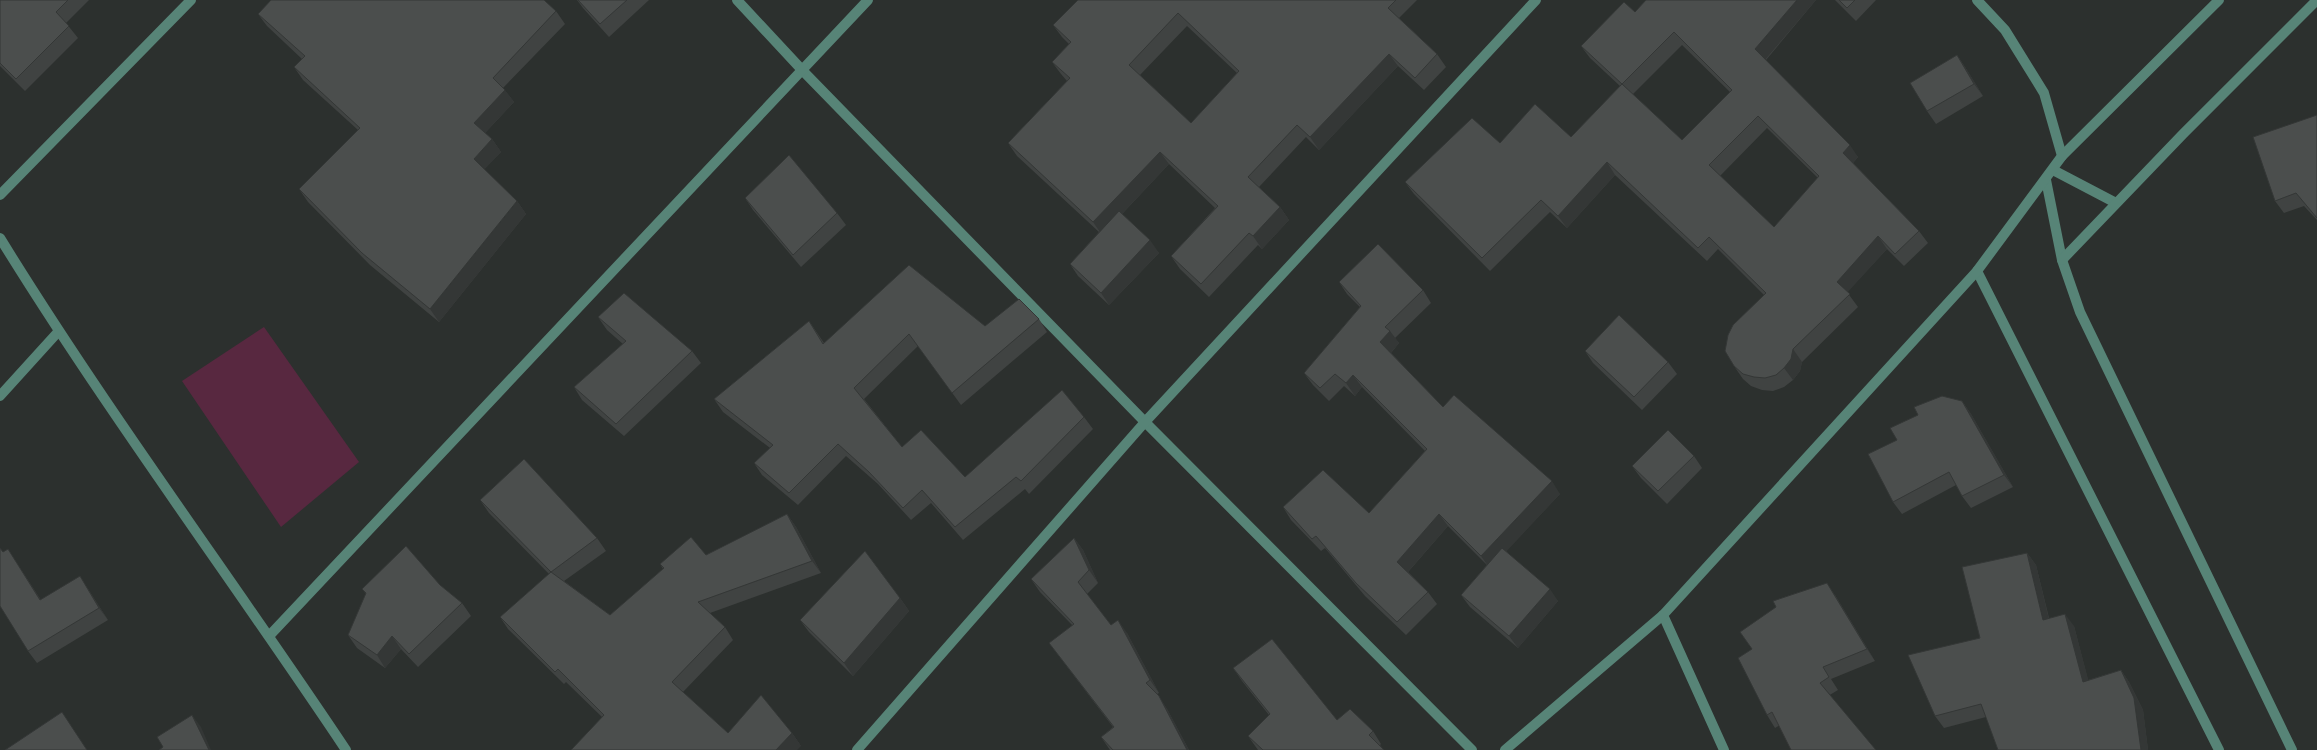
<svg xmlns="http://www.w3.org/2000/svg" width="2317" height="750" font-family="'Nunito Sans',sans-serif">
<rect width="100%" height="100%" fill="#2c302e"/>
<path fill="#582840" d="M 264,327 L 359,462 L 281,527 L 182,381 Z"/>
<g fill="none" stroke-linecap="round" stroke-linejoin="round">
<g stroke="#578477" stroke-width="10">
<path d="M 737,0 L 803,71 L 1145,422 L 1472,750"/>
<path d="M 1977,0 L 2005,30 L 2044,93 L 2062,156"/>
<path d="M 2053,170 L 2116,203"/>
<path d="M 2046,180 L 2062,260 L 2080,312 L 2292,750"/>
<path d="M 0,195 L 191,0"/>
<path d="M 0,238 C 108,413 232,579 346,750"/>
<path d="M 2062,260 L 2183,134 L 2317,0"/>
<path d="M 1977,271 L 2219,750"/>
<path d="M 0,396 L 58,332"/>
<path d="M 1663,615 L 1724,750"/>
<path d="M 270,635 L 868,0"/>
<path d="M 857,750 L 1145,422 L 1536,0"/>
<path d="M 1505,750 L 1663,615 L 1977,271 L 2062,156 L 2219,0"/>
</g>
</g>
<g fill="#404342" fill-rule="evenodd">
<path d="M 0,0 L 89,0 L 66,23 L 78,38 L 25,91 L 0,66 Z"/>
<path d="M 577,0 L 649,0 L 609,37 L 583,8 Z"/>
<path d="M 1078,0 L 1417,0 L 1399,18 L 1437,54 L 1446,67 L 1424,90 L 1398,66 L 1319,150 L 1306,137 L 1259,187 L 1280,207 L 1289,220 L 1262,249 L 1258,245 L 1209,297 L 1180,269 L 1171,256 L 1215,208 L 1169,164 L 1122,214 L 1159,253 L 1109,305 L 1078,276 L 1070,264 L 1099,232 L 1017,156 L 1008,143 L 1067,81 L 1061,74 L 1052,62 L 1069,44 L 1062,37 L 1053,25 ZM 1187,26 L 1237,73 L 1191,123 L 1140,75 Z"/>
<path d="M 1646,0 L 1816,0 L 1766,60 L 1858,157 L 1853,163 L 1919,231 L 1928,243 L 1904,266 L 1887,249 L 1847,292 L 1858,307 L 1802,362 L 1800,371 L 1793,380 L 1784,387 L 1773,391 L 1762,390 L 1751,386 L 1743,379 L 1734,366 L 1764,295 L 1718,249 L 1707,261 L 1615,175 L 1567,228 L 1550,212 L 1490,271 L 1414,194 L 1405,182 L 1500,143 L 1571,137 L 1620,86 L 1590,58 L 1581,46 L 1635,12 ZM 1682,45 L 1730,92 L 1682,140 L 1633,94 ZM 1767,128 L 1818,178 L 1774,227 L 1720,176 Z"/>
<path d="M 1835,0 L 1876,0 L 1856,21 Z"/>
<path d="M 556,11 L 565,24 L 503,88 L 514,102 L 485,133 L 492,139 L 501,152 L 484,169 L 517,201 L 526,214 L 439,322 L 370,265 L 308,202 L 299,189 L 358,130 L 303,80 L 294,67 L 302,59 L 267,26 L 258,14 Z"/>
<path d="M 1957,55 L 1965,67 L 1983,96 L 1936,124 L 1927,111 Z"/>
<path d="M 2317,115 L 2317,220 L 2304,206 L 2284,213 L 2275,201 Z"/>
<path d="M 745,198 L 837,213 L 846,225 L 801,267 L 753,210 Z"/>
<path d="M 1339,282 L 1423,290 L 1431,303 L 1395,338 L 1399,343 L 1391,353 L 1443,407 L 1560,494 L 1506,551 L 1558,601 L 1518,648 L 1470,607 L 1461,595 L 1487,565 L 1448,526 L 1408,572 L 1428,592 L 1437,604 L 1406,635 L 1365,596 L 1325,548 L 1321,551 L 1291,520 L 1283,507 L 1369,513 L 1425,451 L 1362,387 L 1355,396 L 1344,386 L 1329,401 L 1313,385 L 1304,373 L 1360,307 L 1347,294 Z"/>
<path d="M 598,317 L 692,351 L 701,363 L 624,436 L 582,400 L 574,387 L 623,344 L 607,330 Z"/>
<path d="M 1039,319 L 1047,332 L 961,405 L 918,346 L 864,399 L 902,447 L 965,477 L 1084,417 L 1093,429 L 1029,494 L 1025,489 L 963,540 L 931,503 L 911,520 L 878,484 L 846,456 L 798,505 L 762,475 L 754,463 L 770,448 L 723,412 L 714,399 L 809,321 L 824,343 L 985,326 Z"/>
<path d="M 1585,351 L 1668,362 L 1677,374 L 1642,410 L 1593,363 Z"/>
<path d="M 1962,401 L 1971,414 L 2013,487 L 1971,508 L 1962,496 L 1956,485 L 1902,514 L 1893,502 L 1897,440 Z"/>
<path d="M 1694,456 L 1702,468 L 1667,504 L 1641,478 L 1632,466 Z"/>
<path d="M 480,500 L 597,538 L 606,551 L 564,581 L 610,615 L 663,569 L 660,564 L 706,555 L 787,514 L 796,527 L 821,573 L 710,613 L 725,627 L 733,640 L 683,692 L 728,733 L 792,733 L 801,746 L 602,717 L 566,682 L 564,684 L 508,629 L 500,617 L 549,574 L 489,513 Z"/>
<path d="M 1074,538 L 1083,550 L 1098,583 L 1087,594 L 1111,625 L 1127,633 L 1159,693 L 1157,694 L 1167,709 L 1189,750 L 1110,750 L 1101,737 L 1113,727 L 1049,643 L 1073,626 L 1040,592 L 1031,579 Z"/>
<path d="M 3,552 L 16,562 L 41,600 L 88,589 L 108,620 L 37,663 L 28,651 Z"/>
<path d="M 2027,553 L 2036,565 L 2049,618 L 2074,626 L 2088,680 L 2121,670 L 2129,682 L 2143,710 L 2148,750 L 1998,750 L 1986,717 L 1944,728 L 1935,716 Z"/>
<path d="M 440,585 L 462,603 L 471,616 L 418,667 L 401,649 L 385,668 L 357,648 L 348,635 L 366,594 L 362,589 Z"/>
<path d="M 1835,595 L 1875,661 L 1831,679 L 1838,690 L 1775,728 L 1767,715 L 1752,649 L 1740,632 Z"/>
<path d="M 900,598 L 909,611 L 853,676 L 809,632 L 800,620 Z"/>
<path d="M 1233,668 L 1337,720 L 1373,731 L 1381,744 L 1380,745 L 1384,750 L 1258,750 L 1248,736 L 1269,715 L 1242,681 Z"/>
</g>
<g fill="#343736">
<path d="M 1797,0 L 1816,0 L 1764,61 L 1755,49 Z"/>
<path d="M 1389,54 L 1398,66 L 1319,150 L 1310,137 Z"/>
<path d="M 1957,55 L 1965,67 L 1983,96 L 1974,84 Z"/>
<path d="M 505,90 L 514,102 L 483,135 L 474,123 Z"/>
<path d="M 492,139 L 501,152 L 483,171 L 474,159 Z"/>
<path d="M 1850,145 L 1858,157 L 1851,165 L 1843,153 Z"/>
<path d="M 1160,152 L 1169,164 L 1102,235 L 1093,222 Z"/>
<path d="M 1607,162 L 1615,175 L 1567,228 L 1558,216 Z"/>
<path d="M 517,201 L 526,214 L 439,322 L 430,309 Z"/>
<path d="M 1280,207 L 1289,220 L 1262,249 L 1253,236 Z"/>
<path d="M 1878,236 L 1887,249 L 1846,294 L 1837,282 Z"/>
<path d="M 1150,240 L 1159,253 L 1109,305 L 1101,293 Z"/>
<path d="M 1390,331 L 1399,343 L 1389,355 L 1380,342 Z"/>
<path d="M 1793,349 L 1802,362 L 1800,371 L 1793,380 L 1784,368 Z"/>
<path d="M 1353,375 L 1362,387 L 1355,396 L 1346,383 Z"/>
<path d="M 1962,401 L 1971,414 L 2013,487 L 2004,475 Z"/>
<path d="M 1552,481 L 1560,494 L 1490,569 L 1481,556 Z"/>
<path d="M 787,514 L 796,527 L 821,573 L 812,561 Z"/>
<path d="M 1439,514 L 1448,526 L 1406,574 L 1397,562 Z"/>
<path d="M 1074,538 L 1083,550 L 1098,583 L 1089,570 Z"/>
<path d="M 8,549 L 16,562 L 49,612 L 40,600 Z"/>
<path d="M 2027,553 L 2036,565 L 2052,632 L 2043,620 Z"/>
<path d="M 80,576 L 88,589 L 108,620 L 99,608 Z"/>
<path d="M 1827,583 L 1835,595 L 1875,661 L 1867,649 Z"/>
<path d="M 1550,589 L 1558,601 L 1518,648 L 1509,636 Z"/>
<path d="M 900,598 L 909,611 L 853,676 L 844,663 Z"/>
<path d="M 2065,614 L 2074,626 L 2092,694 L 2083,682 Z"/>
<path d="M 1118,620 L 1127,633 L 1159,693 L 1150,680 Z"/>
<path d="M 392,636 L 401,649 L 385,668 L 377,655 Z"/>
<path d="M 2121,670 L 2129,682 L 2143,710 L 2148,750 L 2141,750 Z"/>
<path d="M 1159,696 L 1167,709 L 1189,750 L 1187,750 Z"/>
<path d="M 192,715 L 201,727 L 211,750 L 209,750 Z"/>
<path d="M 792,733 L 801,746 L 797,750 L 776,750 Z"/>
</g>
<g fill="#4b4e4d" stroke="#343736" fill-rule="evenodd">
<path d="M 0,0 L 68,0 L 56,12 L 69,26 L 16,79 L 0,63 Z"/>
<path d="M 271,0 L 544,0 L 556,11 L 493,78 L 505,90 L 474,123 L 492,139 L 474,159 L 517,201 L 430,309 L 362,253 L 299,189 L 360,128 L 294,67 L 305,56 L 258,14 Z"/>
<path d="M 578,0 L 627,0 L 600,24 Z"/>
<path d="M 1078,0 L 1396,0 L 1388,8 L 1437,54 L 1415,78 L 1389,54 L 1310,137 L 1297,125 L 1248,177 L 1280,207 L 1253,236 L 1249,233 L 1201,284 L 1171,256 L 1218,206 L 1160,152 L 1093,222 L 1008,143 L 1070,78 L 1052,62 L 1071,42 L 1053,25 ZM 1178,13 L 1239,71 L 1191,123 L 1129,65 Z"/>
<path d="M 1646,0 L 1797,0 L 1755,49 L 1850,145 L 1843,153 L 1919,231 L 1895,254 L 1878,236 L 1837,282 L 1850,294 L 1793,349 L 1791,359 L 1784,368 L 1776,375 L 1765,378 L 1754,377 L 1743,374 L 1734,366 L 1725,351 L 1728,335 L 1733,325 L 1766,293 L 1709,237 L 1698,248 L 1607,162 L 1558,216 L 1541,200 L 1482,258 L 1405,182 L 1472,118 L 1500,143 L 1535,104 L 1571,137 L 1622,84 L 1581,46 L 1624,2 L 1635,12 ZM 1674,32 L 1732,90 L 1682,140 L 1622,84 ZM 1758,116 L 1819,176 L 1774,227 L 1709,165 Z"/>
<path d="M 1839,0 L 1855,0 L 1847,8 Z"/>
<path d="M 1957,55 L 1974,84 L 1927,111 L 1910,83 Z"/>
<path d="M 2317,115 L 2317,218 L 2296,193 L 2275,201 L 2253,137 Z"/>
<path d="M 789,155 L 837,213 L 793,255 L 745,198 Z"/>
<path d="M 1119,211 L 1150,240 L 1101,293 L 1070,264 Z"/>
<path d="M 1378,244 L 1423,290 L 1385,327 L 1390,331 L 1380,342 L 1443,407 L 1454,395 L 1552,481 L 1481,556 L 1439,514 L 1397,562 L 1428,592 L 1397,622 L 1356,583 L 1316,536 L 1312,539 L 1283,507 L 1323,470 L 1369,513 L 1427,449 L 1353,375 L 1346,383 L 1335,374 L 1320,388 L 1304,373 L 1361,306 L 1339,282 Z"/>
<path d="M 909,265 L 985,326 L 1019,299 L 1039,319 L 952,393 L 909,334 L 854,388 L 902,447 L 921,430 L 965,477 L 1062,390 L 1084,417 L 1021,481 L 1016,477 L 955,527 L 922,490 L 903,508 L 869,472 L 838,444 L 789,493 L 754,463 L 773,445 L 714,399 L 809,321 L 823,344 Z"/>
<path d="M 624,293 L 692,351 L 616,424 L 574,387 L 626,341 L 598,317 Z"/>
<path d="M 1619,315 L 1668,362 L 1634,397 L 1585,351 Z"/>
<path d="M 1942,396 L 1962,401 L 2004,475 L 1962,496 L 1949,472 L 1893,502 L 1868,454 L 1897,440 L 1890,428 L 1918,415 L 1914,407 Z"/>
<path d="M 1668,430 L 1694,456 L 1658,491 L 1632,466 Z"/>
<path d="M 524,459 L 597,538 L 551,572 L 480,500 Z"/>
<path d="M 787,514 L 812,561 L 698,602 L 725,627 L 672,682 L 728,733 L 761,695 L 792,733 L 776,750 L 571,750 L 604,715 L 558,669 L 555,672 L 500,617 L 551,572 L 610,615 L 664,568 L 660,564 L 691,537 L 706,555 Z"/>
<path d="M 1074,538 L 1089,570 L 1078,582 L 1111,625 L 1118,620 L 1150,680 L 1146,683 L 1159,696 L 1187,750 L 1113,750 L 1101,737 L 1114,727 L 1049,643 L 1074,624 L 1031,579 Z"/>
<path d="M 406,546 L 440,585 L 462,603 L 409,654 L 392,636 L 377,655 L 348,635 L 366,593 L 362,589 Z"/>
<path d="M 0,548 L 3,552 L 8,549 L 40,600 L 80,576 L 99,608 L 28,651 L 0,606 Z"/>
<path d="M 1502,548 L 1550,589 L 1509,636 L 1461,595 Z"/>
<path d="M 865,551 L 900,598 L 844,663 L 800,620 Z"/>
<path d="M 2027,553 L 2043,620 L 2065,614 L 2083,682 L 2121,670 L 2134,698 L 2141,750 L 1998,750 L 1981,704 L 1935,716 L 1908,655 L 1980,638 L 1962,567 Z"/>
<path d="M 1827,583 L 1867,649 L 1823,667 L 1829,677 L 1820,683 L 1876,750 L 1791,750 L 1772,712 L 1767,715 L 1738,658 L 1752,649 L 1740,632 L 1776,607 L 1773,601 Z"/>
<path d="M 1272,639 L 1337,720 L 1350,709 L 1373,731 L 1369,735 L 1384,750 L 1263,750 L 1248,736 L 1270,714 L 1233,668 Z"/>
<path d="M 62,712 L 87,750 L 5,750 Z"/>
<path d="M 192,715 L 209,750 L 159,750 L 163,747 L 157,737 Z"/>
</g>
</svg>
